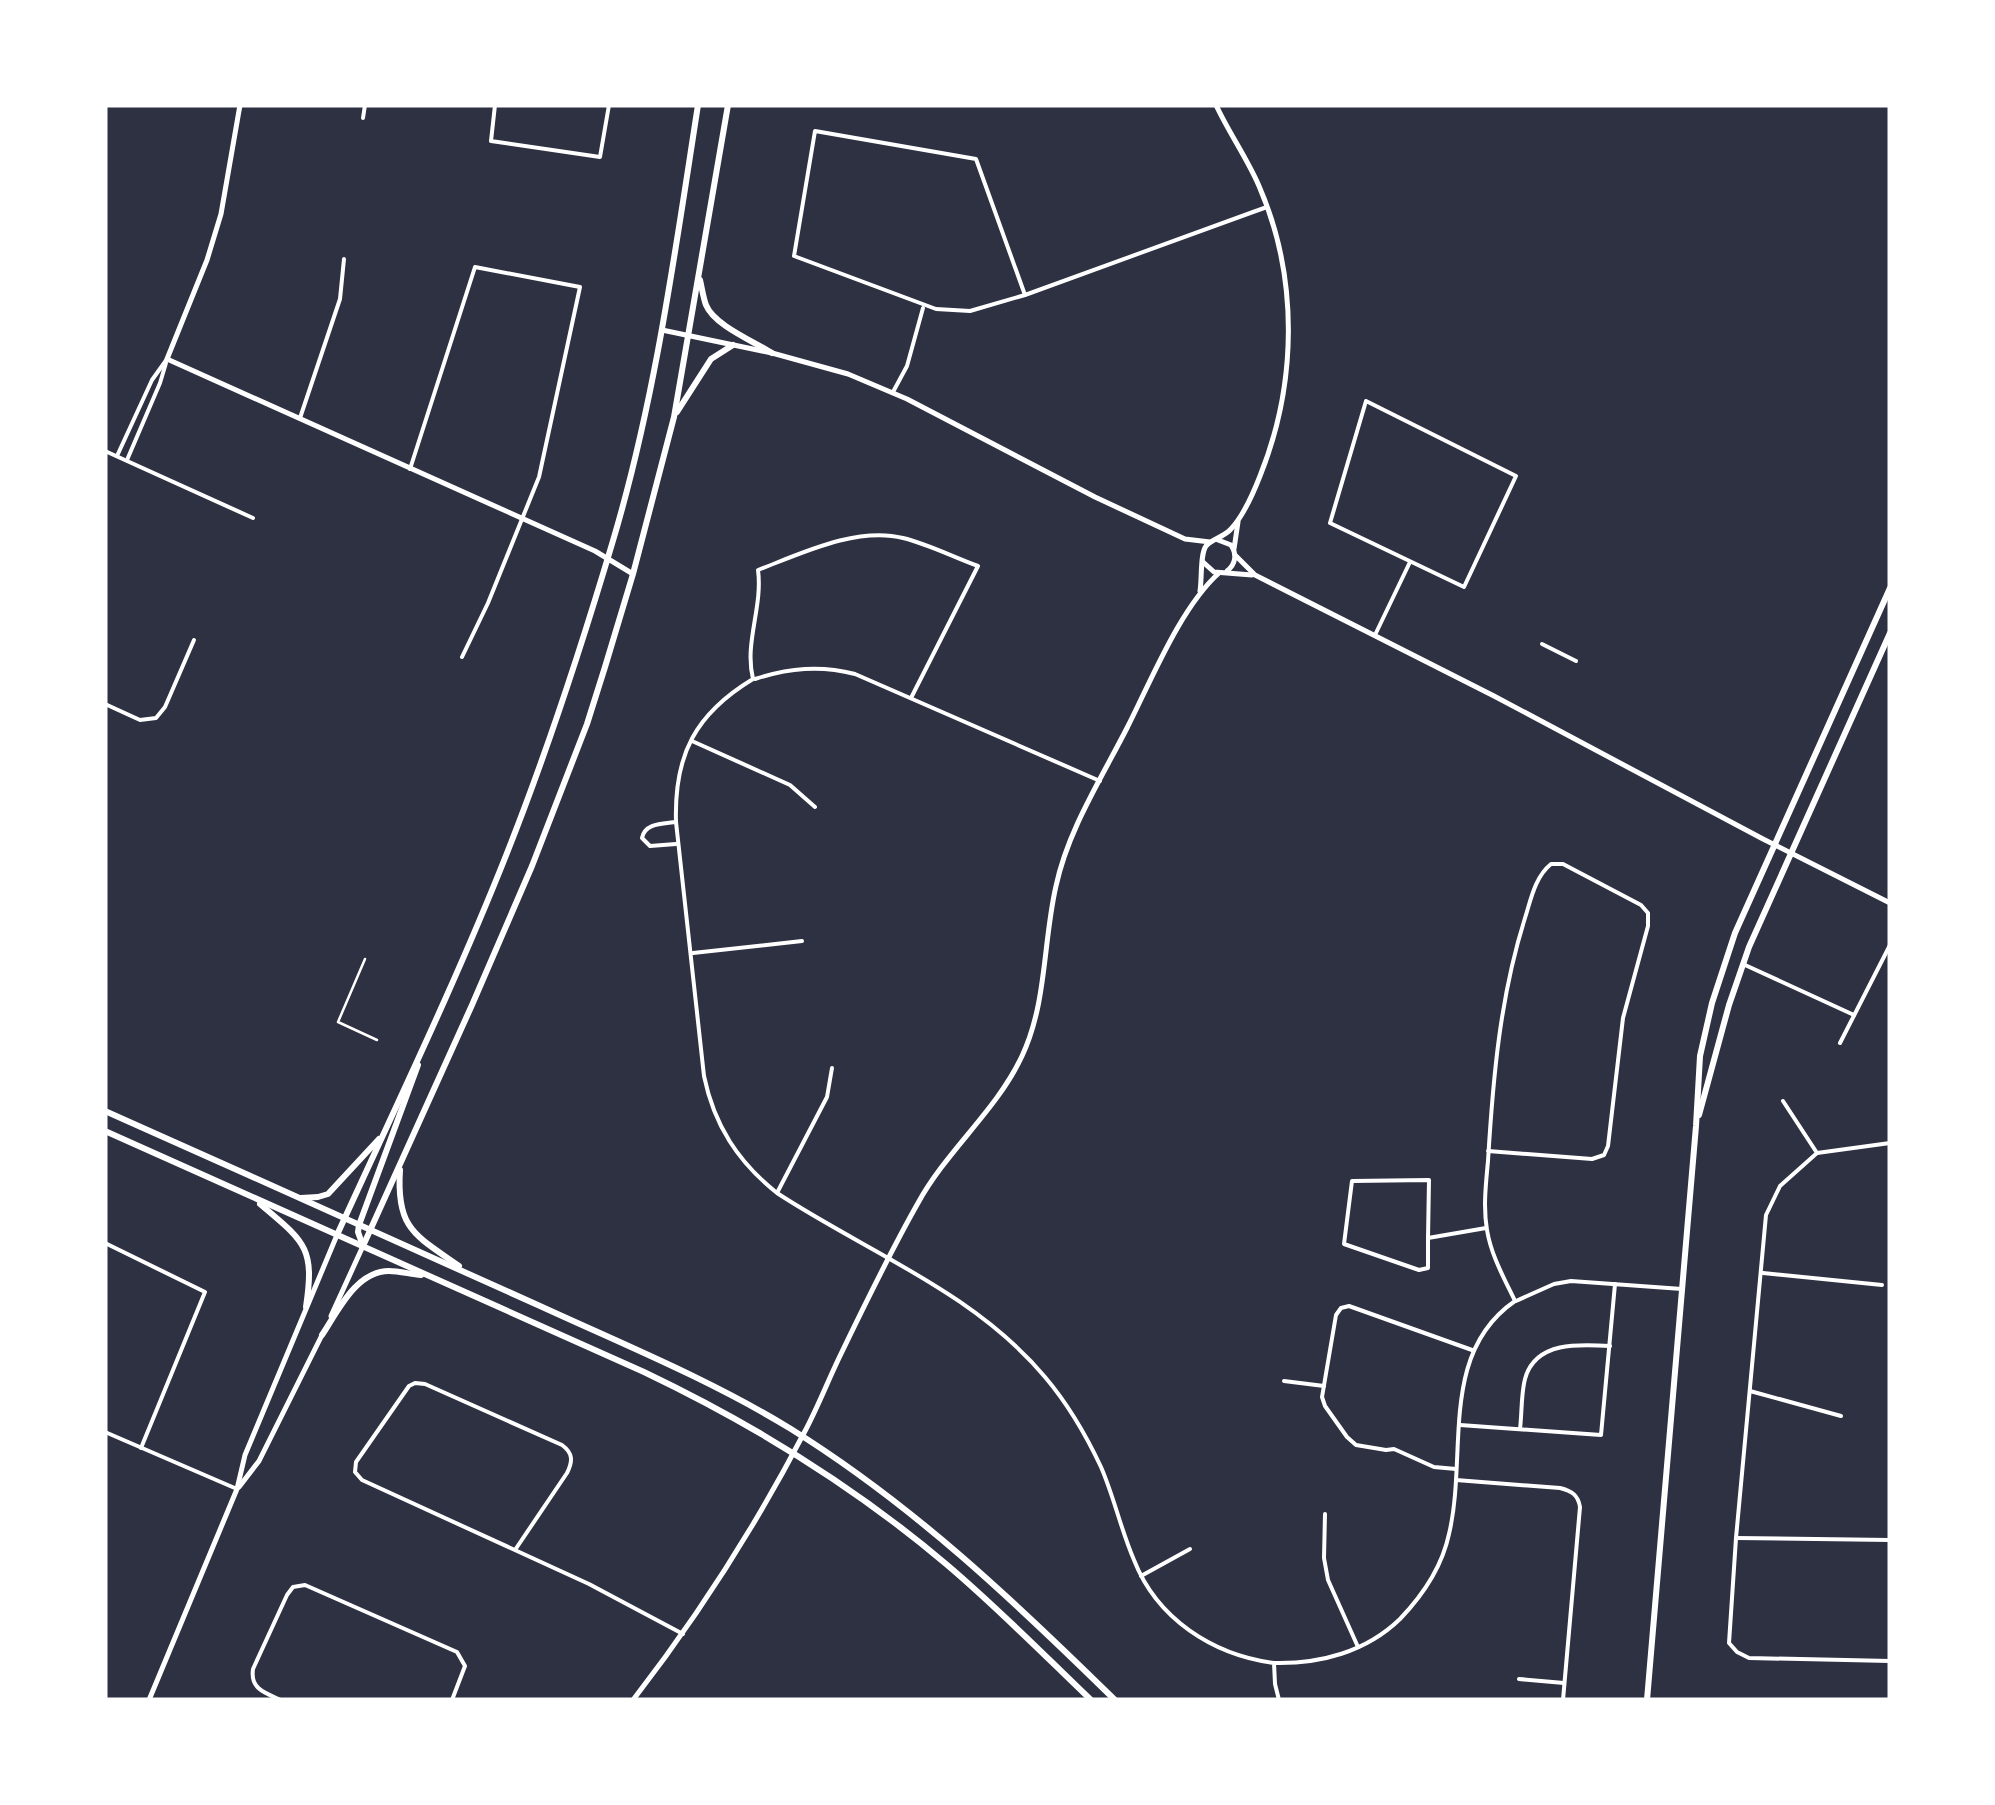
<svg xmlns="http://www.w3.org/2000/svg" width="1995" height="1805" font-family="'PT Sans',sans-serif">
<rect width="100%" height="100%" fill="#2d3142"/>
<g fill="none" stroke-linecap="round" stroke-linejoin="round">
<path stroke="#fff" stroke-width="2.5" d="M 365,959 L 338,1022 L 377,1040"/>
<g stroke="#fff" stroke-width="4">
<path d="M 495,105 L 491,141 L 600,157 L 609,105"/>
<path d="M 363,118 L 365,105"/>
<path d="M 1025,295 L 976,159 L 815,131 L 794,256 L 936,309 L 970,311 L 1025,295 L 1253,212 L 1267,207"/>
<path d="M 893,392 L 907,366 L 923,308"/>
<path d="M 1366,401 L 1516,476 L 1464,587 L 1330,523 Z"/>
<path d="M 300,418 L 340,299 L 344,259"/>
<path d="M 105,451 L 253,518"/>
<path d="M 117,456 L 152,380 L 167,359"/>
<path d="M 127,460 L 160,383 L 166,363"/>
<path d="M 410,469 L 475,267 L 580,287 L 539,477 L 488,603 L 462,657"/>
<path d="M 1375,635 L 1410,562"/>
<path d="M 1542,644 L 1576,661"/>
<path d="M 755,679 C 789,668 820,665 855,674 L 1100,781"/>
<path d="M 911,698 L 978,566 C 953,557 928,544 903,538 C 857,526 800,554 758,570 C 763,607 744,643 753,679 C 695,714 674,755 676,822 L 704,1076 C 714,1125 738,1162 777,1193 C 867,1252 974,1292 1045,1377 C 1067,1403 1086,1435 1101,1467 C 1114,1497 1121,1530 1134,1560 C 1157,1619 1213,1655 1274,1663 L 1275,1684 L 1279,1700"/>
<path d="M 105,704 L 140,720 L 156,718 L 165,707 L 194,640"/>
<path d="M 692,741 L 790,785 L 815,807"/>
<path d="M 676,822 C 662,824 645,823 642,838 L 650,846 L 676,844"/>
<path d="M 693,953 L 802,941"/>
<path d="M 1745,965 L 1854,1015"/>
<path d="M 1840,1043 L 1890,945"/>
<path d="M 1783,1101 L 1817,1153 L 1780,1186 L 1766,1215 L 1736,1538 L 1729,1643 L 1737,1652 L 1749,1658 L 1890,1661"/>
<path d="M 1817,1153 L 1890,1143"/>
<path d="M 778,1191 L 827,1097 L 832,1068"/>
<path d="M 1428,1238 L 1428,1268 L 1419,1270 L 1344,1244 L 1352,1181 L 1429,1180 L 1428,1238 L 1486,1228"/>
<path d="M 105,1243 L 205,1292 L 141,1448"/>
<path d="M 1763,1273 L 1882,1285"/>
<path d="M 1516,1301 L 1554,1284 L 1571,1281 L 1682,1289"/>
<path d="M 1284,1381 L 1324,1386"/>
<path d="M 1750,1391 L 1841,1416"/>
<path d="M 1460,1425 L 1601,1435 L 1615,1284"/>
<path d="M 1520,1429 C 1522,1413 1521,1394 1525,1379 C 1535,1341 1580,1344 1610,1346"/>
<path d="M 105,1432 L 237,1489"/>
<path d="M 1456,1469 L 1434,1467 L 1394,1449 L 1386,1450 L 1356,1445 L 1347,1437 L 1325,1406 L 1322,1397 L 1336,1315 L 1341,1308 L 1349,1306 L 1472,1350"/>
<path d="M 1456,1480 L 1560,1488 C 1572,1491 1578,1495 1580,1507 L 1563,1700"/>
<path d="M 1325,1514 L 1324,1558 L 1328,1580 L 1358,1647"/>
<path d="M 1736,1538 L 1890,1540"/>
<path d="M 515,1550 L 567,1473 C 573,1461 573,1453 562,1445 L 425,1384 L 415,1383 L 409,1386 L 356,1462 L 355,1472 L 362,1480 L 589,1584 L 683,1634"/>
<path d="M 1141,1576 L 1190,1549"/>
<path d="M 1274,1663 C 1320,1664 1366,1652 1400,1619 C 1423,1595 1442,1567 1449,1534 C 1468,1455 1438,1354 1515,1301 C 1504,1278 1491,1255 1487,1230 C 1483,1207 1486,1183 1488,1161 C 1493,1078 1500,997 1525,918 C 1531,899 1535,877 1551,864 L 1563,864 L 1641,905 L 1648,913 L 1648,926 L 1623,1018 L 1608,1146 L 1604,1155 L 1592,1159 L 1488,1151"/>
<path d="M 1519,1679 L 1564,1683"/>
<path d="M 281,1700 C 265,1693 250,1689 253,1669 L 287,1595 L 293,1587 L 305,1585 L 457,1652 L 465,1666 L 452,1700"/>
</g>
<g stroke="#fff" stroke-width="5">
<path d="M 240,105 L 221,214 L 207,260 L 167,359 L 595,551 L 633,574"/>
<path d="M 662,330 L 772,353 L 848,374 L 907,399 L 1095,497 L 1185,539 L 1210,542"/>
<path d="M 1218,540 L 1231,545 C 1237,554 1236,564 1227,571"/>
<path d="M 1234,549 L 1238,522"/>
<path d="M 1235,555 L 1255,575 L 1494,696 L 1763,839 L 1890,903"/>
<path d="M 1203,562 L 1214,572 L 1252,575"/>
<path d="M 1200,591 C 1202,580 1200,554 1206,546 C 1212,539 1224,537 1231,529 C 1244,515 1253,494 1260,476 C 1297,384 1299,278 1259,186 C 1247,158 1229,133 1216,105"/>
<path d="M 331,1316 L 363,1246"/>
<path d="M 239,1487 L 259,1461 L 322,1335"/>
<path d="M 149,1700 L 237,1489 L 245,1455 L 337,1235"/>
<path d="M 633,1700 C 698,1616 755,1527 804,1433 C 817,1409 827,1383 839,1358 C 864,1306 889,1254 918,1203 C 947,1150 997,1110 1022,1056 C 1047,1003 1043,942 1056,886 C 1068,830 1101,779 1127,728 C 1151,681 1180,608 1219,573"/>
</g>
<g stroke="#fff" stroke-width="6">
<path d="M 700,280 C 702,288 703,297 706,305 C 714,325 753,341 772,353"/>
<path d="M 677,412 L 711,359 L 733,345"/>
<path d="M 105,1111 C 250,1176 395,1240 540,1306 C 625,1345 711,1380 791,1429 C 913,1505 1013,1600 1115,1700"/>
<path d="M 1699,1115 L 1729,1005 L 1749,947 L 1890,633"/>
<path d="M 105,1131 L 644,1372 C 753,1424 854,1486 946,1564 C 997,1607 1043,1654 1091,1700"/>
<path d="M 400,1170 C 396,1229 415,1235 459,1266"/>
<path d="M 301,1198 L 318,1197 L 328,1194 L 379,1139"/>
<path d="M 260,1204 C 305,1242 315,1247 306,1307"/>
<path d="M 337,1235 C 395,1108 456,982 507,853 C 547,752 581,648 612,544 C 655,401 675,252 698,105"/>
<path d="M 363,1246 L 472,1005 L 532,866 L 587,724 L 605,667 L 633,574 L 674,417 L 728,105"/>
<path d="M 363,1246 L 358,1232 L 359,1225 L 418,1065"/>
<path d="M 322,1335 C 338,1311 356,1271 389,1271 C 399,1271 410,1274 421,1275"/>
<path d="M 1647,1700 L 1696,1126 L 1700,1056 L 1712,1003 L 1735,933 L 1890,588"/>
</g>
</g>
<rect width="1995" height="1805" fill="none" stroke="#ffffff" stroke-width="215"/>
</svg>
